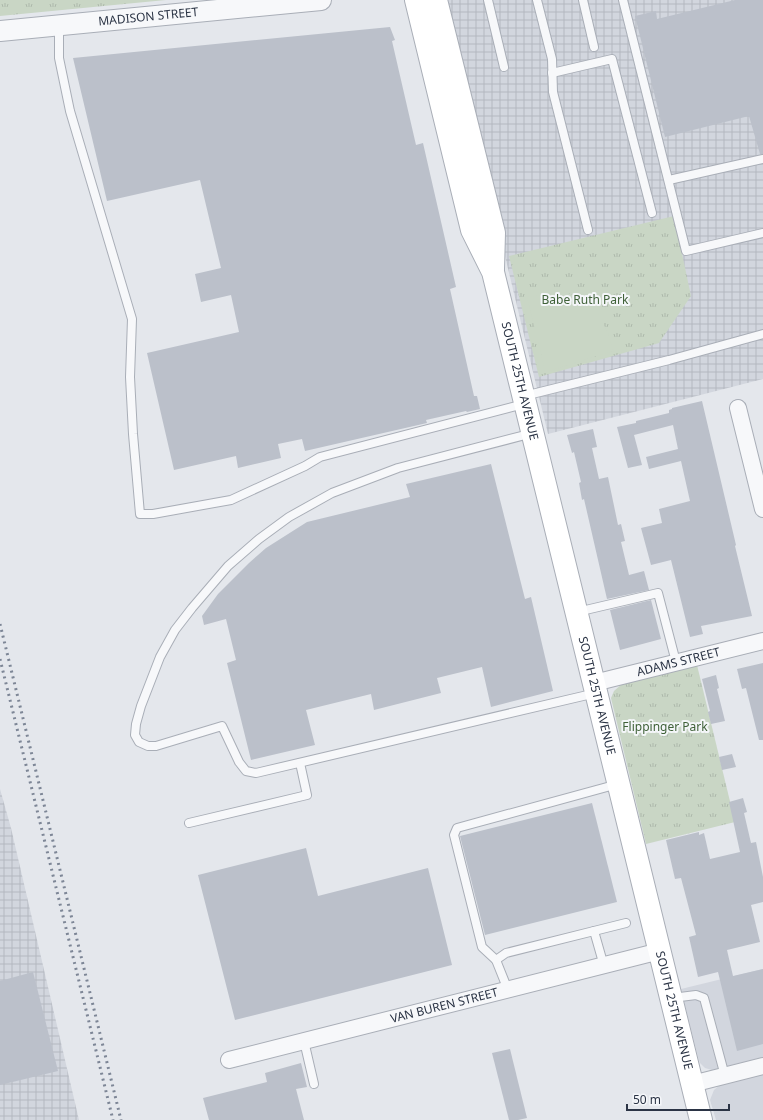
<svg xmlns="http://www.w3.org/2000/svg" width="763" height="1120" font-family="'Noto Sans',sans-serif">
<defs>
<pattern id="industrial-grid" width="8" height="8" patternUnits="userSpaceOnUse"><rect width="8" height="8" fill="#d2d6de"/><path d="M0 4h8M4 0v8" fill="none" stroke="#b4b8c0"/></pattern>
<pattern id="grass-tufts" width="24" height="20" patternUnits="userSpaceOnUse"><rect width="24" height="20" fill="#c9d6c5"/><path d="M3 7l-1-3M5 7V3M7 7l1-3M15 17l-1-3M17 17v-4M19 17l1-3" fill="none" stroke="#adb8ab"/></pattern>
</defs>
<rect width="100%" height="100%" fill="#e4e7ec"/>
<g fill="#d2d6de">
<path d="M 763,969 L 763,1057 L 712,1070 L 705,1068 L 700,1063 L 698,1057 L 681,989 Z"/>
<path d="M 763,1074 L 763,1120 L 716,1120 L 710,1100 L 714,1090 L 720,1085 Z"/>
</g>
<g fill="url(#industrial-grid)">
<path d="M 443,0 L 763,0 L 763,379 L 548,434 Z"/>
<path d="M 0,789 L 11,828 L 79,1120 L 0,1120 Z"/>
</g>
<g fill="url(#grass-tufts)">
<path d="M 0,0 L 166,0 L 0,16 Z"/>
<path d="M 674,216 L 691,296 L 659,343 L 539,377 L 509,256 Z"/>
<path d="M 697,665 L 735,822 L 646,844 L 611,698 L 614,691 L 623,683 Z"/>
</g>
<path fill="#c9d6c5" d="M 566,292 L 593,304 L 608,333 L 613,351 L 552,370 L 544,366 L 527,297 Z"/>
<g fill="#bbc0ca">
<path d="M 735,0 L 763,0 L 763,154 L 760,154 L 749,116 L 665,137 L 635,16 L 656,11 L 657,19 Z"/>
<path d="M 390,27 L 395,40 L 392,41 L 416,145 L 423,143 L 456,287 L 450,289 L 474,396 L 477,396 L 480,409 L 467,412 L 466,411 L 426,420 L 427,423 L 305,451 L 302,439 L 278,444 L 281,458 L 238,468 L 236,456 L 174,470 L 147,353 L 239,332 L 231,295 L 201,302 L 195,274 L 221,268 L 200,180 L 107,201 L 73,58 Z"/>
<path d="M 702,401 L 736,545 L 735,546 L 752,616 L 701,626 L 703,634 L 690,637 L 671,560 L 651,565 L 641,528 L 662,523 L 659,509 L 690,501 L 681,461 L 649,469 L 646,457 L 678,449 L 673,425 L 634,435 L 642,465 L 628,468 L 617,427 L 636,423 L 636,421 L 669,413 L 669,410 L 672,409 L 672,408 Z"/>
<path d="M 593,429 L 597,447 L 592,448 L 599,479 L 608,477 L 618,525 L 621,524 L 625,541 L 621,542 L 629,575 L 644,571 L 649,590 L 607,599 L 584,499 L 582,500 L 579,483 L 581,482 L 574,452 L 572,453 L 567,435 Z"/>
<path d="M 491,464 L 525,599 L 531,597 L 553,691 L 491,707 L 482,667 L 437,678 L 441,693 L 374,710 L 371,694 L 306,710 L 315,745 L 251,760 L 227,663 L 236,660 L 226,619 L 204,625 L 202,616 L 218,594 L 249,563 L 266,548 L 307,522 L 410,497 L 406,484 Z"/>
<path d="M 651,600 L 661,639 L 620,650 L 610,610 Z"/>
<path d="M 763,663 L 763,740 L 759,740 L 746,688 L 742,689 L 737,669 Z"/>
<path d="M 716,675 L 719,688 L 717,689 L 725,721 L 711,724 L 708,712 L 710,711 L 702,679 Z"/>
<path d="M 732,754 L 736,767 L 722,770 L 719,757 Z"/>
<path d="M 743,798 L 747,812 L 744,813 L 751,843 L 756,842 L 763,877 L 763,902 L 751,905 L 760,942 L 727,950 L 733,976 L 763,969 L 763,1044 L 737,1051 L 718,972 L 698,977 L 689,937 L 696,935 L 681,878 L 675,879 L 666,840 L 699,832 L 699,835 L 704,833 L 710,859 L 740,852 L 729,802 Z"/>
<path d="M 592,803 L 617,902 L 485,935 L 460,836 Z"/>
<path d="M 306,848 L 318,896 L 428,868 L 452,965 L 235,1020 L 198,875 Z"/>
<path d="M 33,972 L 58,1071 L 0,1085 L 0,981 Z"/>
<path d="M 510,1049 L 527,1118 L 518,1120 L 509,1120 L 492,1053 Z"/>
<path d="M 301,1063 L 307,1087 L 296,1089 L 304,1120 L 209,1120 L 203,1098 L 267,1082 L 265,1073 Z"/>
</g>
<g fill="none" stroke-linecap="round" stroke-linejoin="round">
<g stroke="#a9aeb7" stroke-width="10">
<g id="service">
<path d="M 488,0 L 504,67"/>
<path d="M 537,0 L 552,59 L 553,92 L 588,230"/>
<path d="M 583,0 L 594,47"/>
<path d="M 623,0 L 686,251 L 763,233"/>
<path d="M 59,26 L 59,58 L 70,111 L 132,319 L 130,377 L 133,434 L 140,514 L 153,514 L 231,500 L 305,466 L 320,457 L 524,404"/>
<path d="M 552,73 L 612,59 L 652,213"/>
<path d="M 669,180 L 763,159"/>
<path d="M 524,396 L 669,360 L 763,334"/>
<path d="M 533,433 L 398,468 L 332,493 L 289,517 L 259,539 L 228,566 L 192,608 L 175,630 L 160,657 L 141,706 L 136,724 L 135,735 L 139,742 L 148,746 L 156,746 L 222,726 L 239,762 L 246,771 L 256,773 L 596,693"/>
<path d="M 577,612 L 658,593 L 676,662"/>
<path d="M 189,823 L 307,795 L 300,763"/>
<path d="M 594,931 L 626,923"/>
<path d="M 496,960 L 482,947 L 454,835 L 457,828 L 618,784"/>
<path d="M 508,990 L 496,960 L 506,953 L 594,931 L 604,966"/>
<path d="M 672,998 L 696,995 L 704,998 L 725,1076"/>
<path d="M 304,1041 L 314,1084"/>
</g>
</g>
<g stroke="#a9aeb7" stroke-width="18">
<g id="minor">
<path d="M 738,408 L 763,509"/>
<path id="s1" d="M 594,683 L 763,641"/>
<path id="s2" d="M 229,1060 L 660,951"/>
<path d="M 692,1084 L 763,1066"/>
</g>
</g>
<g stroke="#a9aeb7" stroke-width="22">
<g id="tertiary">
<path id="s3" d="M 0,31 L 321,0"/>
</g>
</g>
<g stroke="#a9aeb7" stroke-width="24">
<g id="secondary">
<path id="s4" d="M 416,0 L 472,230 L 493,272 L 701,1120"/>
<path d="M 436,0 L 494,233 L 493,269"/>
</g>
</g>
<use href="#service" stroke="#f7f8fa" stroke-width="8"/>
<use href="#minor" stroke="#f7f8fa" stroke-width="16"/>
<use href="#tertiary" stroke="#f7f8fa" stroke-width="20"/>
<use href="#secondary" stroke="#fff" stroke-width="22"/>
<g stroke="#7d8696" stroke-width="3" stroke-dasharray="2 4" stroke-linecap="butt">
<path d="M 0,624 L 121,1120"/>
<path d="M 0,659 L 113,1120"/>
</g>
</g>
<g text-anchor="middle" stroke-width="4" stroke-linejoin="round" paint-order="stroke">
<g font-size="12" fill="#2b3445" stroke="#f4f6f9">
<text dy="4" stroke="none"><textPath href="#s3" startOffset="149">MADISON STREET</textPath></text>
<text dy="4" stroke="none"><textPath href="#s4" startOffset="396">SOUTH 25TH AVENUE</textPath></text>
<text dy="4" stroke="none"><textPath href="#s1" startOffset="87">ADAMS STREET</textPath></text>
<text dy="4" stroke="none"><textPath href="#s4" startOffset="720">SOUTH 25TH AVENUE</textPath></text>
<text dy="4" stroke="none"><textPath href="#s2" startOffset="222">VAN BUREN STREET</textPath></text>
<text dy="4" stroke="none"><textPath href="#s4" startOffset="1044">SOUTH 25TH AVENUE</textPath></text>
</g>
<g font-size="12" fill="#3f6138" stroke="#f4f6f9">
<text x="585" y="304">Babe Ruth Park</text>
<text x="665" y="731">Flippinger Park</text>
</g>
</g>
<path d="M627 1104v6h102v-6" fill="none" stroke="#2b3445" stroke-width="2"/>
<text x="633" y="1104" font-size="12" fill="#2b3445" stroke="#f4f6f9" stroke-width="3" paint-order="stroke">50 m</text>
</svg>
